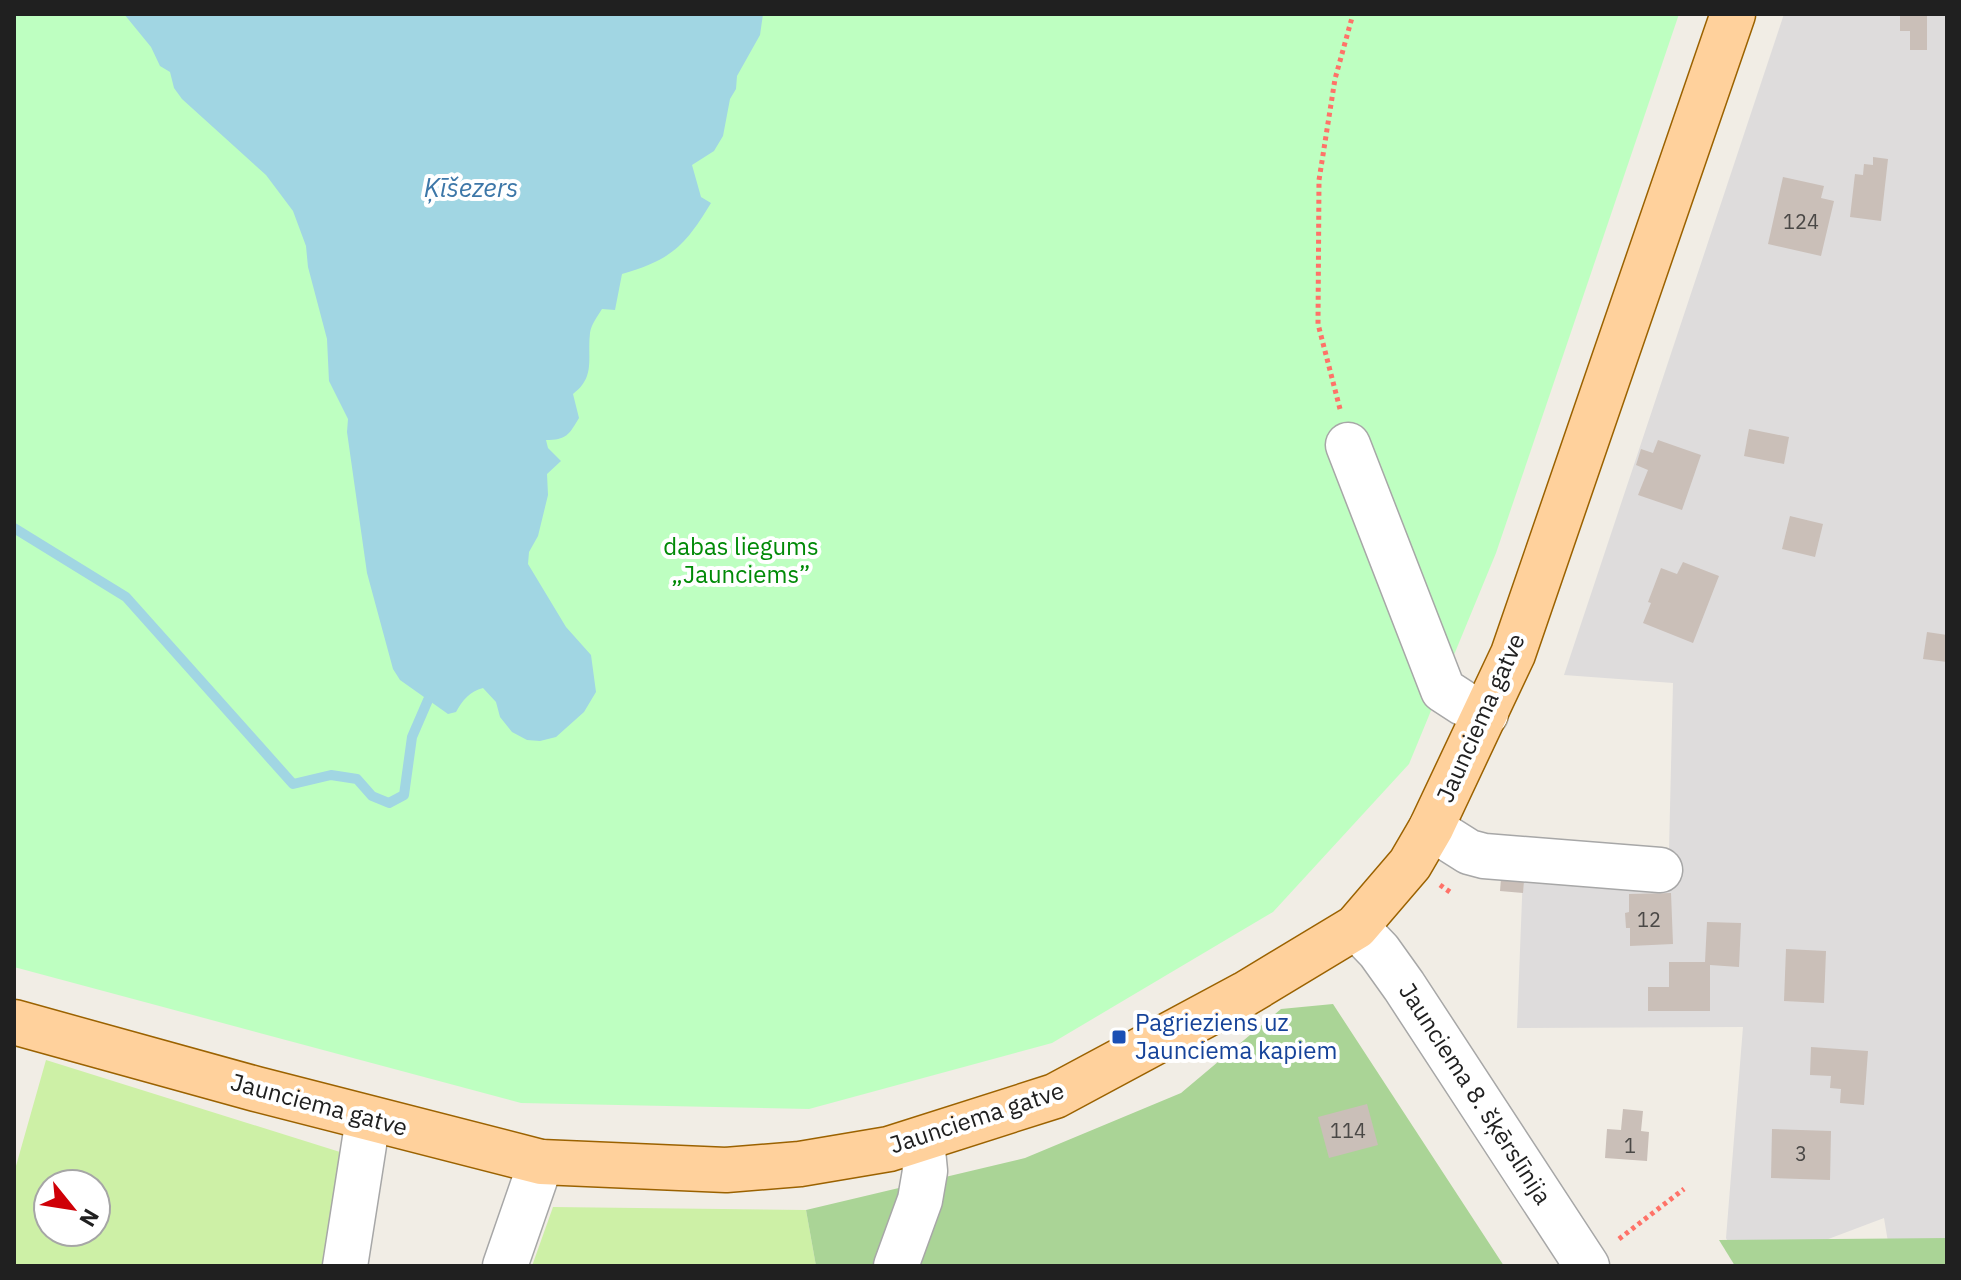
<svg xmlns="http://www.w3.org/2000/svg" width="1961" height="1280" font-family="'IBM Plex Sans',sans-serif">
<rect width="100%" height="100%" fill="#f1ede5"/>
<path fill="#dedcdc" d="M 1784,14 L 1947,14 L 1947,1266 L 1892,1266 L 1884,1218 L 1757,1266 L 1739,1266 L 1726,1238 L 1743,1027 L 1517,1028 L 1524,847 L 1669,850 L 1673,683 L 1564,675 Z"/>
<g fill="#cdf0a6" fill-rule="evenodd">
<path d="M 46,1060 L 340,1152 L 326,1266 L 14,1266 L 14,1173 ZM 48,1184 L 96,1184 L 96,1232 L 48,1232 Z"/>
<path d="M 553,1207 L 806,1210 L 816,1266 L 532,1266 Z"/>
</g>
<g fill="#aad496">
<path d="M 1333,1004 L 1504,1266 L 816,1266 L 806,1210 L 1025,1158 L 1181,1093 L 1281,1009 Z"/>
<path d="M 1947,1238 L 1947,1266 L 1735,1266 L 1719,1240 Z"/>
</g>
<path fill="#beffc1" d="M 14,14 L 1679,14 L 1496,553 L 1409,764 L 1273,912 L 1052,1043 L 809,1109 L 521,1103 L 14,967 Z"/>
<path fill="#a1d6e3" d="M 124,14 L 763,14 L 760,35 L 737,76 L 736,89 L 730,99 L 723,136 L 714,151 L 692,165 L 701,197 L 711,203 C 685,246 671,260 622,274 L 615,310 L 602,309 C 597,317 591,325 590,333 C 587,358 596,377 573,394 L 579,418 C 569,435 566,440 546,440 L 548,448 L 561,461 L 547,474 L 548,495 L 538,536 L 529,552 L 528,564 L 566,627 L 591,655 L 596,692 L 584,712 L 556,737 L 540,741 L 527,740 L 512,732 L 500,717 L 496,702 L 483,688 C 470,691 462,701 456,712 L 448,714 L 400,680 L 393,669 L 367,573 L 347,432 L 348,419 L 329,381 L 327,339 L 308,267 L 306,246 L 293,211 L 266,175 L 182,99 L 174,88 L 170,72 L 160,66 L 151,47 Z"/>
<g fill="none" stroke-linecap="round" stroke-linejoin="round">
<path stroke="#a1d6e3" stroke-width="10" d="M 14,528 L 126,597 L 293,784 L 331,775 L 357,779 L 372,796 L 389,803 L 404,795 L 412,737 L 428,700"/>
</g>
<g fill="#cabfb8">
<path d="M 1900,14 L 1927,14 L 1927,50 L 1910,50 L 1910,31 L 1900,31 Z"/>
<path d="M 1873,157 L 1888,159 L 1881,221 L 1850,217 L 1855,174 L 1863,175 L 1864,164 L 1873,165 Z"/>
<path d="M 1783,177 L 1824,186 L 1821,198 L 1834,201 L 1821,256 L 1768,244 Z"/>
<path d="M 1749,429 L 1789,437 L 1784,464 L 1744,456 Z"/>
<path d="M 1658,440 L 1701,455 L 1682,510 L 1638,495 L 1648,470 L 1636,465 L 1641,449 L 1653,453 Z"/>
<path d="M 1790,516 L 1823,524 L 1815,557 L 1782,549 Z"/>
<path d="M 1683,562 L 1719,576 L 1693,643 L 1643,623 L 1651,603 L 1648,602 L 1661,568 L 1677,574 Z"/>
<path d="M 1927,632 L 1947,635 L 1947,662 L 1923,659 Z"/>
<path d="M 1502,866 L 1525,868 L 1523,893 L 1500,891 Z"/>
<path d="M 1671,893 L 1673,944 L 1630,946 L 1630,928 L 1626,928 L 1625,913 L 1629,912 L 1629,894 Z"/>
<path d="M 1707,922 L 1741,923 L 1739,967 L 1710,965 L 1710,1011 L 1648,1011 L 1648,987 L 1669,987 L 1669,962 L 1705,962 Z"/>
<path d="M 1786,949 L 1826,951 L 1824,1003 L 1784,1001 Z"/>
<path d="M 1811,1047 L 1868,1051 L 1864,1105 L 1840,1103 L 1841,1089 L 1830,1088 L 1831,1076 L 1810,1075 Z"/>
<path d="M 1367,1104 L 1378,1145 L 1329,1158 L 1318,1117 Z"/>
<path d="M 1623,1109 L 1643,1111 L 1641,1131 L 1649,1132 L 1647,1161 L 1605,1158 L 1607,1129 L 1621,1130 Z"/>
<path d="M 1772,1129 L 1831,1131 L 1830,1180 L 1771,1178 Z"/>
</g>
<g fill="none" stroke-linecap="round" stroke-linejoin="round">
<g stroke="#a7a7a7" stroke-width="47">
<g id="minor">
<path d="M 1348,445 L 1443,690 L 1463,703 L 1486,714"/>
<path d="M 1431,828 L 1469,852 L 1484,856 L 1660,870"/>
<path d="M 1356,927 L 1379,951 L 1404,986 L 1587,1266"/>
<path d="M 345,1266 L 368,1119"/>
<path d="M 505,1266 L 541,1162"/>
<path d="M 896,1266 L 920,1200 L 925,1171 L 922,1140"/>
</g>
</g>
<g stroke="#9b6200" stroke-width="47">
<path id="major" d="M 14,1022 L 256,1089 L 541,1162 L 726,1170 L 800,1164 L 889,1149 L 1055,1096 L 1245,994 L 1356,927 L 1410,864 L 1431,828 L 1513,654 L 1733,14"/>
</g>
<g stroke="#ff7268" stroke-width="5" stroke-dasharray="4 4" stroke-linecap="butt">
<path d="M 1340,409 L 1318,324 L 1319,180 L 1335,79 L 1353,14"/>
<path d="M 1440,885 L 1450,892"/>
<path d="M 1619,1239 L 1684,1189"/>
</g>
<use href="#minor" stroke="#fff" stroke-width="44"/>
<use href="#major" stroke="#ffd19c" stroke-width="44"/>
</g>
<rect fill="#1a4fb4" stroke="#fff" stroke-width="3" x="1111" y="1029" width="16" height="16" rx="4"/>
<g text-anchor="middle" stroke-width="8" stroke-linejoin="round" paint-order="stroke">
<g font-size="20" fill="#4a4846">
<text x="1801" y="229">124</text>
<text x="1649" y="927">12</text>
<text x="1348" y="1138">114</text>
<text x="1630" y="1153">1</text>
<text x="1801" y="1161">3</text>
</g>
<g font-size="24" fill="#018a07" stroke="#fff">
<text x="741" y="555">dabas liegums<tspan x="741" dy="28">„Jaunciems”</tspan></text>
</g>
<g font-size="24" fill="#202020" stroke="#fff">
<text transform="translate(1481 718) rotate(-66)" y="8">Jaunciema gatve</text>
<text transform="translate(1475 1094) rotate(57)" y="8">Jaunciema 8. šķērslīnija</text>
<text transform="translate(319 1105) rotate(15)" y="8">Jaunciema gatve</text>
<text transform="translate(977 1118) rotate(-18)" y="8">Jaunciema gatve</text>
</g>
<g font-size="24" fill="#164399" stroke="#fff" text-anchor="start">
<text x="1135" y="1031">Pagrieziens uz<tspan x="1135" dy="28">Jaunciema kapiem</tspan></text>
</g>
<g font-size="26" font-style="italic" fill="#3d77a8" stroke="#fff">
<text x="471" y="197">Ķīšezers</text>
</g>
</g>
<rect width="1961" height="1280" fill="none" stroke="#202020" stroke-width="32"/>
<g transform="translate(72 1208) rotate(120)"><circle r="38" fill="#ffffff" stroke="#a6a6a6" stroke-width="2"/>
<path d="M0-6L14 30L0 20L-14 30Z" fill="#cf0007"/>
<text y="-12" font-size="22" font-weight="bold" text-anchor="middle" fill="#202020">N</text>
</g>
</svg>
